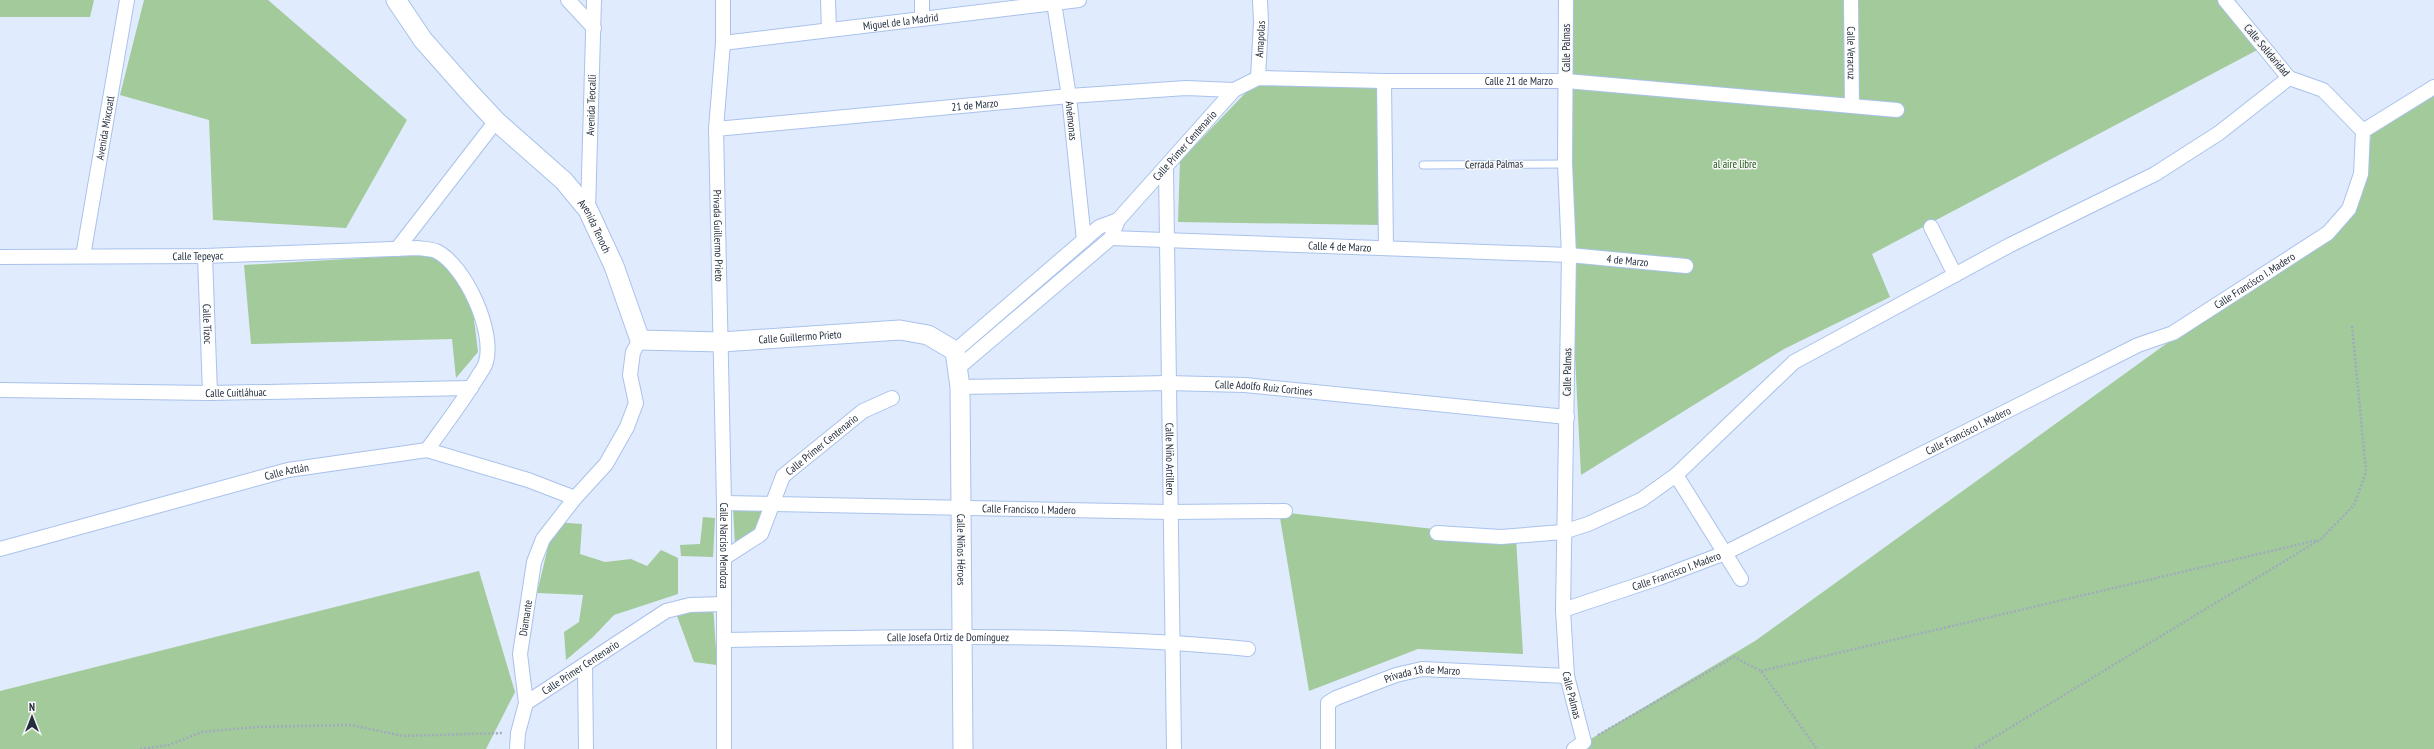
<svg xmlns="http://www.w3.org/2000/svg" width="2434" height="749" font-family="'PT Sans Narrow',sans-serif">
<rect width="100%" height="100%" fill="#e0ebfd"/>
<g fill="#a2ca9a">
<path d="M 0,0 L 94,0 L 90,17 L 0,17 Z"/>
<path d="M 144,0 L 268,0 L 407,120 L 346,228 L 213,220 L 209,120 L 120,95 Z"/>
<path d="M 1573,0 L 2225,0 L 2261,48 L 1872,254 L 1890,297 L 1784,349 L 1581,475 L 1569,237 Z"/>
<path d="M 1383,80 L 1382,225 L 1178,222 L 1180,161 L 1256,82 Z"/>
<path d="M 2434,95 L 2434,749 L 1574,749 L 1755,641 L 2357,206 L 2371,135 Z"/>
<path d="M 432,254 L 463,280 L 473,311 L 478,352 L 456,378 L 452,339 L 251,344 L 244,265 Z"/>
<path d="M 733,506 L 766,509 L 759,531 L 735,547 Z"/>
<path d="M 1279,512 L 1516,538 L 1523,654 L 1418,649 L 1309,691 Z"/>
<path d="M 703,517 L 715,518 L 713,557 L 681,556 L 680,545 L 700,544 Z"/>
<path d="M 554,522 L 582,524 L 580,554 L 605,562 L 631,559 L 647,566 L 661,550 L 678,558 L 678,594 L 614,615 L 593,637 L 566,660 L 564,632 L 579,622 L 583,595 L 537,593 Z"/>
<path d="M 479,571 L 515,692 L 486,749 L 0,749 L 0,691 Z"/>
<path d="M 713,605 L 717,665 L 694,662 L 677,616 Z"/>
</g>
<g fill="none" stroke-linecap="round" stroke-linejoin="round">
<g stroke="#a9c2ec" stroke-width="9">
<path id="lane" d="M 1423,165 L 1565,164"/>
</g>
<g stroke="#a9c2ec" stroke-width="16">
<g id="street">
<path d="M 568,0 L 594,28"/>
<path id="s1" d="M 723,0 L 723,43 L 716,129 L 724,503 L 724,749"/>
<path d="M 828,0 L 829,30"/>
<path id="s2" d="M 1566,0 L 1565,164 L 1569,255 L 1563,610 L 1567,676 L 1584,742 L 1574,749"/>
<path id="s3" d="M 1851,0 L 1852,106"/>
<path id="s4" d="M 1054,3 L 1069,96 L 1084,240"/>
<path d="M 922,18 L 922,0"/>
<path id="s5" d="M 723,43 L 1079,0"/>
<path id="s6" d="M 1258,78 L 1261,22 L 1260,0"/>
<path d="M 1384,81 L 1386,248"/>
<path id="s7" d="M 716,129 L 1069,96 L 1186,88 L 1234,90"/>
<path d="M 2363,131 L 2434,87"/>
<path id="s8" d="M 1166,168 L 1174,749"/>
<path id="s9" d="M 588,210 L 594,0"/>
<path d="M 1931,227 L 1955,275"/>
<path id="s10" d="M 1111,238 L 1569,255 L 1686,266"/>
<path d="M 397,249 L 496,121"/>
<path id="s11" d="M 83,256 L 127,0"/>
<path id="s12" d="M 205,256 L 210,393"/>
<path id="s13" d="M 0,257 L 205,256 L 418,248 C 423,249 431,249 436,251 C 465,265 495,331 486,362 C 485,367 480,373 477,378 C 462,403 444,426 427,450"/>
<path d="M 955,351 L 1099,227 L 1118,220"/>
<path id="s14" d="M 958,368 L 1111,238 L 1118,220 L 1234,90 L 1258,78 L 1384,81 L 1566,81 L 1897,110"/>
<path id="s15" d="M 960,387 L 1168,383 L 1245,385 L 1567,417"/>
<path id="s16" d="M 0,390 L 210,393 L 471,388"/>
<path d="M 1676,475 L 1741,579"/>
<path id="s17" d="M 724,503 L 1169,512 L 1285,511"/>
<path d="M 1437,533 L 1501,537 L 1563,532 L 1588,524 L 1641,500 L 1676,475 L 1794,362 L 2010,245 L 2155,174 L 2219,133 L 2289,78"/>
<path id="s18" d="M 0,549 L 288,470 L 427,450 L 528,480 L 575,498"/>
<path id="s19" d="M 724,558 L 761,534 L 783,476 L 863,411 L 892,398"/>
<path id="s20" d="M 1563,610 L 1659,578 L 1725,553 L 2138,345 L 2173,333 L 2328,233 L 2349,209 L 2361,174 L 2363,131 L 2323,90 L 2289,78 L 2225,0"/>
<path id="s21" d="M 724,640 C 899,637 1074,632 1248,649"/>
<path d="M 585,665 L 586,749"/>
<path id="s22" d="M 526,703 L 666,611 L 690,605 L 724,604"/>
<path id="s23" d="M 517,749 L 518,733 L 526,703 L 520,654 L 534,562 L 543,539 L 575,498 L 606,464 L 627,427 L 636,403 L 630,375 L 633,352 L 640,340"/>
<path id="s24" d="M 1328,749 L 1328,703 L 1336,698 L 1396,675 L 1422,669 L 1567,676"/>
</g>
</g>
<g stroke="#a9c2ec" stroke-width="21">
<g id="secondary">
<path id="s25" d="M 396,0 L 423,40 L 469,92 L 496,121 L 564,181 L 588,210 L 614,266 L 640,340 L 721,342 L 900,330 L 928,335 L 955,351 L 960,387 L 963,749"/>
</g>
</g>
<g stroke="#a0abbc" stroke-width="2.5" stroke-dasharray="2 2" stroke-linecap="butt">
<path d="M 1761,671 L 2318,540"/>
<path d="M 1598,735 L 1734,657 L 1761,671 L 1817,749"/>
<path d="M 140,749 L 169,745 L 202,732 L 256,727 L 351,725 L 403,736 L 503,733"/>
<path d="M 1975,749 L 2321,539 L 2354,505 L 2366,472 L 2352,325"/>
</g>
<use href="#lane" stroke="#fff" stroke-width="7"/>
<use href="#street" stroke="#fff" stroke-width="14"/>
<use href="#secondary" stroke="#fff" stroke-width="19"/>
</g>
<g text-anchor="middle" stroke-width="3" stroke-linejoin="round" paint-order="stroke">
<g font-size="11" fill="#242e3e" stroke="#f7f7f7">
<text dy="4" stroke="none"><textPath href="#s5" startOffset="179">Miguel de la Madrid</textPath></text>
<text dy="4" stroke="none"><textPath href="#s6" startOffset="39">Amapolas</textPath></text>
<text transform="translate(1566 48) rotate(-90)" y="4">Calle Palmas</text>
<text transform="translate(2267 50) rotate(50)" y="4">Calle Solidaridad</text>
<text dy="4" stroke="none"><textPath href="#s3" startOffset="53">Calle Veracruz</textPath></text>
<text dy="4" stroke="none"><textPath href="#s14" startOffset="682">Calle 21 de Marzo</textPath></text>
<text dy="4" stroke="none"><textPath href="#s9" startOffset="105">Avenida Teocalli</textPath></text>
<text dy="4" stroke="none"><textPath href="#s7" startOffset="260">21 de Marzo</textPath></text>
<text dy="4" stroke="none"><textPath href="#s4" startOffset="119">Anémonas</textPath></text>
<text dy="4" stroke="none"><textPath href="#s11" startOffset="130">Avenida Mixcoatl</textPath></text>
<text dy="4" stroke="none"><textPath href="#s14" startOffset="320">Calle Primer Centenario</textPath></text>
<text transform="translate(1494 164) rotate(-1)" y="4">Cerrada Palmas</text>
<text dy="4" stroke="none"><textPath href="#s25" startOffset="303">Avenida Tenoch</textPath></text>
<text dy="4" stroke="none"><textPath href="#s1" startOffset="236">Privada Guillermo Prieto</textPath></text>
<text dy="4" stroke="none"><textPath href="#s10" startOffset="229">Calle 4 de Marzo</textPath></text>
<text dy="4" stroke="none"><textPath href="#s13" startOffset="198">Calle Tepeyac</textPath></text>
<text dy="4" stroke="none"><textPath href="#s10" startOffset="517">4 de Marzo</textPath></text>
<text dy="4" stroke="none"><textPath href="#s20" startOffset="768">Calle Francisco I. Madero</textPath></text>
<text dy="4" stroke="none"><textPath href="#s12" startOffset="68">Calle Tízoc</textPath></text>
<text dy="4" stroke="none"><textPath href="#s25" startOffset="586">Calle Guillermo Prieto</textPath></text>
<text transform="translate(1567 372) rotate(-89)" y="4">Calle Palmas</text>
<text dy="4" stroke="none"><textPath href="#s15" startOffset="304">Calle Adolfo Ruiz Cortines</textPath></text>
<text dy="4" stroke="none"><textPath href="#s16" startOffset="236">Calle Cuitláhuac</textPath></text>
<text dy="4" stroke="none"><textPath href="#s20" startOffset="444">Calle Francisco I. Madero</textPath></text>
<text dy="4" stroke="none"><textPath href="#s19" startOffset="156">Calle Primer Centenario</textPath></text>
<text dy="4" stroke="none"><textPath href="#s8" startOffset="291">Calle Niño Artillero</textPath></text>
<text dy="4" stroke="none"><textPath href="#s18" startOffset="297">Calle Aztlán</textPath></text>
<text dy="4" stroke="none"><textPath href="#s17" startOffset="305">Calle Francisco I. Madero</textPath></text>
<text dy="4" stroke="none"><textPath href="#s1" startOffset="546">Calle Narciso Mendoza</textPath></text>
<text dy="4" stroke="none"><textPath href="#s25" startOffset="945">Calle Niños Héroes</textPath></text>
<text dy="4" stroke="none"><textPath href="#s20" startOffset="120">Calle Francisco I. Madero</textPath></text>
<text dy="4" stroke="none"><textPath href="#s23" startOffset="133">Diamante</textPath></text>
<text dy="4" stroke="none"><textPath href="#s21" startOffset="224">Calle Josefa Ortiz de Domínguez</textPath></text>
<text dy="4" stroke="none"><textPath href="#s22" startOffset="65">Calle Primer Centenario</textPath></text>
<text dy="4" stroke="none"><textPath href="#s24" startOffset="146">Privada 18 de Marzo</textPath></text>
<text dy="4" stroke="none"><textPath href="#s2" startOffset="696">Calle Palmas</textPath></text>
</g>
<g font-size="11" fill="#1b550f" stroke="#f7f7f7">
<text x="1735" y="168">al aire libre</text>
</g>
</g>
<g transform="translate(32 717)" stroke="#f7f7f7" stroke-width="3" paint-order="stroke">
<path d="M0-3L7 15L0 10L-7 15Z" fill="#242e3e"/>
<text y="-6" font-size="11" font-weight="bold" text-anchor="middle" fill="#242e3e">N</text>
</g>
</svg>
